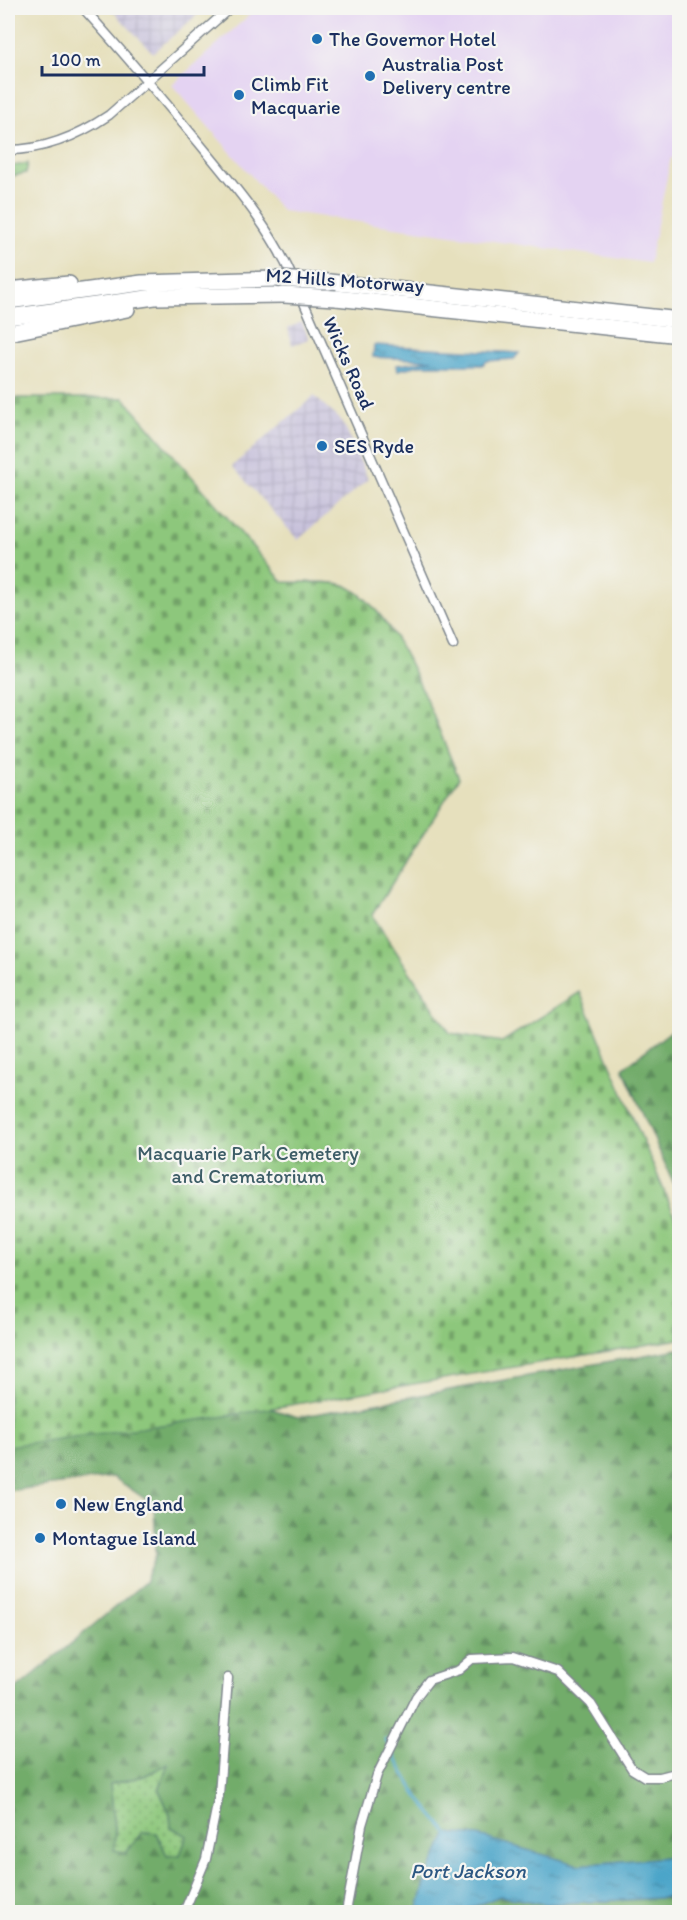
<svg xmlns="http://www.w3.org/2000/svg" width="687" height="1920" font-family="Itim,sans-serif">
<defs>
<pattern id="industrial-grid" width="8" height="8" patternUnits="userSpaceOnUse" patternTransform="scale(1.5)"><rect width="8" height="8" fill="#c6c0da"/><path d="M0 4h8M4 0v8" fill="none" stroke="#aaa5be"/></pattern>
<pattern id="grass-dots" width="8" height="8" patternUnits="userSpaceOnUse" patternTransform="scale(1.5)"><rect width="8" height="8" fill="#8dc77b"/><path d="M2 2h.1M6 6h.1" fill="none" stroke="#72a268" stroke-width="1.8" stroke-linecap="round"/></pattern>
<pattern id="forest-firs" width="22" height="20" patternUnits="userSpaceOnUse" patternTransform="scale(1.5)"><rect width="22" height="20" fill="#72ac6b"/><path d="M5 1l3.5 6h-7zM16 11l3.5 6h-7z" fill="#5d8c5b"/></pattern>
<pattern id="cemetery-stones" width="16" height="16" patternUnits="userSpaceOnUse" patternTransform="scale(1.5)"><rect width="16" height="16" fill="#8dc77b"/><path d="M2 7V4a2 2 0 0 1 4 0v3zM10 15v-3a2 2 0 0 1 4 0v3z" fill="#72a268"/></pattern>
<pattern id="water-ripples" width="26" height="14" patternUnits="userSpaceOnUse" patternTransform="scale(1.5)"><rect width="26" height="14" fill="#4ca5c9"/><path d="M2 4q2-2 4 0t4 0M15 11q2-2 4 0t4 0" fill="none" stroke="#3e87a6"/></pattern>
</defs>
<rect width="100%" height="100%" fill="#f6f6f2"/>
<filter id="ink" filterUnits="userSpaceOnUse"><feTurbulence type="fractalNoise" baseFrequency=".0167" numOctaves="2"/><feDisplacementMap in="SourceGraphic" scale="12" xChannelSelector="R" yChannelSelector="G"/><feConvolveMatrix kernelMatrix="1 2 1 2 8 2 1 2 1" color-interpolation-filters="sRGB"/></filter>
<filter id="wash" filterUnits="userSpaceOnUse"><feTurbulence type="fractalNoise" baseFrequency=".008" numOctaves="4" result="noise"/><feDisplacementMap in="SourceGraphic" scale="24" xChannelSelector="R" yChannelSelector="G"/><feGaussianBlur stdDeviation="1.35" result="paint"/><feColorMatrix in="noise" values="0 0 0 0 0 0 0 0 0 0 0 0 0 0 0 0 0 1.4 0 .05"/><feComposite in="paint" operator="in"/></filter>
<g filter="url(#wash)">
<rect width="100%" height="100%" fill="#e6e0bd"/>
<path fill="#e4d3f2" d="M 257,8 L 679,8 L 679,158 L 671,158 L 649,263 L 282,211 L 172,85 Z"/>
<g fill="url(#industrial-grid)">
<path d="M 110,8 L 202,8 L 204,9 L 153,53 Z"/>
<path d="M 302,322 L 309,339 L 292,345 L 288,328 Z"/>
<path d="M 314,396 L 343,422 L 368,479 L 298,540 L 232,466 Z"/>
</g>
<g fill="url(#grass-dots)" stroke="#547b6c" stroke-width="1.5">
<path d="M 28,163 L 26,173 L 8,177 L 8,167 Z"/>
<path d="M 168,1764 L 159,1790 L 170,1814 L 171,1827 L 188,1836 L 180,1855 L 167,1856 L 157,1833 L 143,1832 L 126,1853 L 114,1850 L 115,1828 L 110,1784 L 144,1776 Z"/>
</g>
<g fill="url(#forest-firs)" stroke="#466e64" stroke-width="1.5" fill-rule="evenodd">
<path d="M 679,1025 L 679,1196 L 623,1068 Z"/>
<path d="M 679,1349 L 679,1856 L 579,1865 L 478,1836 L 428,1874 L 417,1912 L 8,1912 L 8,1696 L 145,1582 L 156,1555 L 154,1505 L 113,1477 L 8,1491 L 8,1435 L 226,1395 L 298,1417 ZM 168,1764 L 159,1790 L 170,1814 L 171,1827 L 187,1836 L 180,1855 L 167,1856 L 157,1833 L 142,1832 L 126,1853 L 114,1850 L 115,1828 L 110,1784 L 144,1776 Z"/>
<path d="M 500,1896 L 546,1904 L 679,1897 L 679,1912 L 460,1912 Z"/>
</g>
<path fill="url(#cemetery-stones)" stroke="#547b6c" stroke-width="1.5" d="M 14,398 L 124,398 L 283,582 C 298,583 335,580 347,586 C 399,611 436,726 459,778 L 372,915 L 450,1033 L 502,1042 L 580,992 L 679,1226 L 679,1339 L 220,1417 L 8,1446 L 8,399 Z"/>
<g fill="url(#water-ripples)" stroke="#346a94" stroke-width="1.5">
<path d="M 374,345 L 519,353 L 514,359 L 487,361 L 482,365 L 419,365 L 398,370 L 396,365 L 432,360 L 373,357 Z"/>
<path d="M 448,1833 L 478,1836 L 579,1865 L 679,1856 L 679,1897 L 546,1904 L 500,1896 L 460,1912 L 417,1912 L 428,1874 Z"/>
</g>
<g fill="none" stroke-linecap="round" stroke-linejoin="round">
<g stroke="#4ca5c9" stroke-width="3">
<path d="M 385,1739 L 390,1748"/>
<path d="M 391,1751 L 420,1800 L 450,1836"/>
</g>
</g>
</g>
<g filter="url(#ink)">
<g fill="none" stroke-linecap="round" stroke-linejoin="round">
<g stroke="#80888e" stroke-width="11">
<g id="minor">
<path d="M 83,8 C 123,52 161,97 199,143 C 235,187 271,228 294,281"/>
<path d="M 8,150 C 45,150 78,136 109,115 L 230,8"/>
<path d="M 301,296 L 453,645"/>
<path d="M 184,1912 L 206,1859 L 219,1795 L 228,1678"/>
<path d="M 346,1912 L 362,1825 L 377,1775 L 416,1697 L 429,1680 L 459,1670 L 472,1659 L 513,1657 L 558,1672 L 591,1704 L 632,1769 L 645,1777 L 660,1777 L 680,1772"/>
</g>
</g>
<g stroke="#80888e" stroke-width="18">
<g id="motorway">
<path d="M 329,282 L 680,320"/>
<path d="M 8,290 L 69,284"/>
<path d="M 336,298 L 680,335"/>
<path d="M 8,301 L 142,283 L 276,279"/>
<path d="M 8,317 L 155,297 L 283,295"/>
<path d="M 8,333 L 127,309"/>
</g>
</g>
<use href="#minor" stroke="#fff" stroke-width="8"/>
<use href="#motorway" stroke="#fff" stroke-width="15"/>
<g stroke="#80888e" stroke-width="18" stroke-linecap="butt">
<g id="motorway-bridge">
<path d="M 276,279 L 329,282"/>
<path d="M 283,295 L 336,298"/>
</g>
</g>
<use href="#motorway-bridge" stroke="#fff" stroke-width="15"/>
</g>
</g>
<g fill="#1f6fb2" stroke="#f6f6f2" stroke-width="2">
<circle cx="317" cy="39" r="6"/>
<circle cx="370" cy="76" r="6"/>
<circle cx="239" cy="95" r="6"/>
<circle cx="322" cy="446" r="6"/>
<circle cx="61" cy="1504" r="6"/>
<circle cx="40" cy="1538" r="6"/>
</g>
<g text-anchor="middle" stroke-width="4.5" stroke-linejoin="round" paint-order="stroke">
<g font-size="20" fill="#1b2f5e" stroke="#f6f6f2" text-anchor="start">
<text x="329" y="46">The Governor Hotel</text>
<text x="382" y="71">Australia Post<tspan x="382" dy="23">Delivery centre</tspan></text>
<text x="251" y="91">Climb Fit<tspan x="251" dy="23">Macquarie</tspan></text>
<text x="334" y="453">SES Ryde</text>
<text x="73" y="1511">New England</text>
<text x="52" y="1545">Montague Island</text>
</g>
<g font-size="20" fill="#1b2f5e" stroke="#f6f6f2">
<text transform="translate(345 280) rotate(4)" y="7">M2 Hills Motorway</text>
<text transform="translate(349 363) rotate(66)" y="7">Wicks Road</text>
</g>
<g font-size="20" fill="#3d5d67" stroke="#f6f6f2">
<text x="248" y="1160">Macquarie Park Cemetery<tspan x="248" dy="23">and Crematorium</tspan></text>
</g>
<g font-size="21" font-style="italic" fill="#2c5883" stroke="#f6f6f2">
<text x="468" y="1878">Port Jackson</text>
</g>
</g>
<rect width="687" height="1920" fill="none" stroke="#f6f6f2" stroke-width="30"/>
<path d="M42 66v9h162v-9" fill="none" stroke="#1b2f5e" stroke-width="3"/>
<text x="51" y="66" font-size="18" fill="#1b2f5e" stroke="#f6f6f2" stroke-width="4.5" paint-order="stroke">100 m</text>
</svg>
